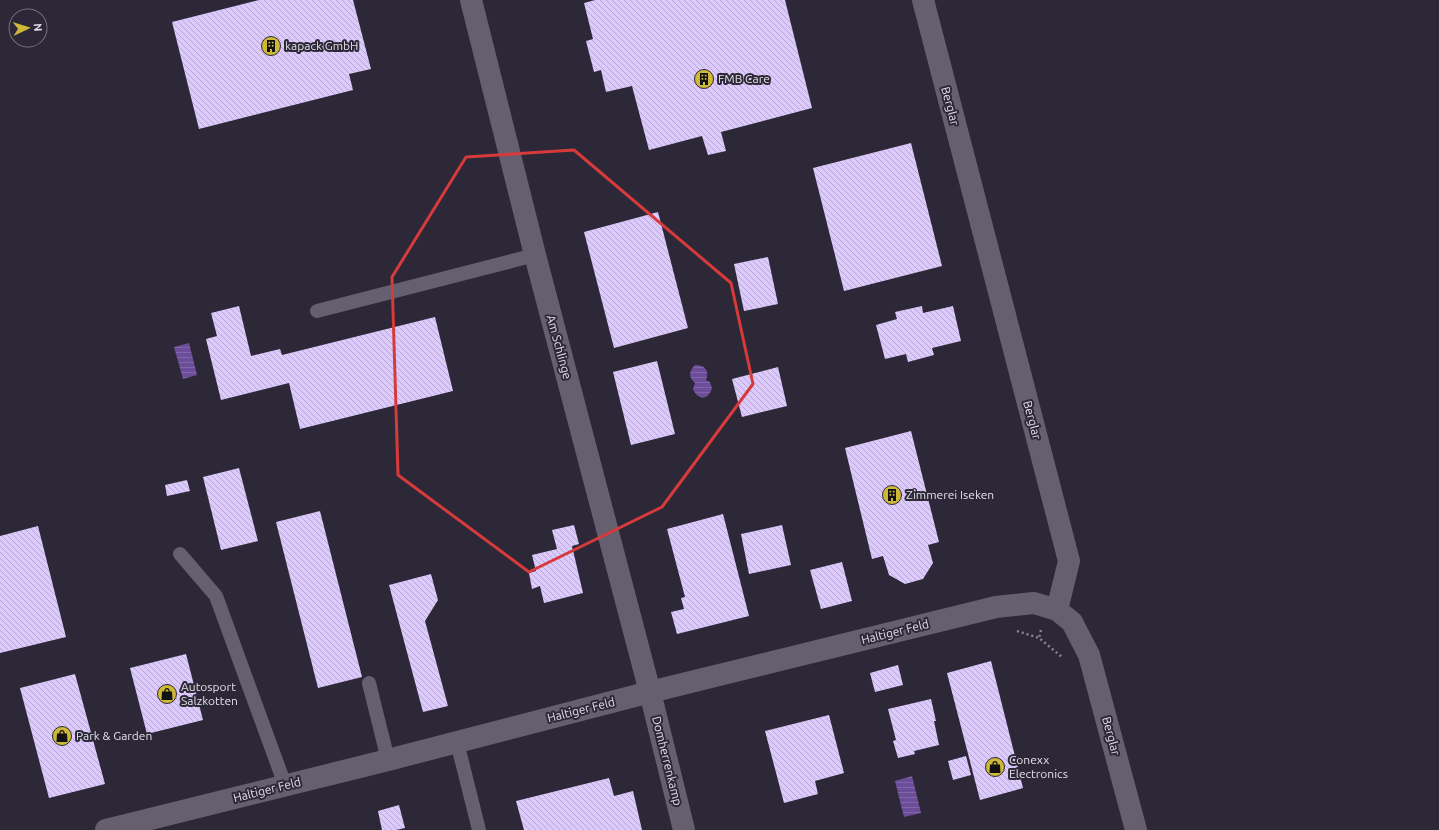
<svg xmlns="http://www.w3.org/2000/svg" width="1439" height="830" font-family="Ubuntu,sans-serif">
<defs>
<pattern id="water-rules" width="6" height="5" patternUnits="userSpaceOnUse"><rect width="6" height="5" fill="#6c4d99"/><path d="M0 2.5h6" fill="none" stroke="#8166a7"/></pattern>
<pattern id="building-back-hatch" width="6" height="6" patternUnits="userSpaceOnUse"><rect width="6" height="6" fill="#dccafd"/><path d="M-1 5l2 2M0 0l6 6M5-1l2 2" fill="none" stroke="#b6a8cf"/></pattern>
</defs>
<rect width="100%" height="100%" fill="#2d2837"/>
<g fill="url(#water-rules)">
<path d="M 189,343 L 197,375 L 183,379 L 174,347 Z"/>
<path d="M 695,365 C 705,365 710,371 706,380 L 710,382 L 712,388 C 709,400 698,401 693,389 L 695,383 C 688,377 689,371 695,365 Z"/>
<path d="M 912,776 L 921,813 L 904,817 L 895,781 Z"/>
</g>
<g fill="url(#building-back-hatch)">
<path d="M 259,0 L 353,0 L 371,69 L 349,74 L 353,90 L 199,129 L 172,22 Z"/>
<path d="M 595,0 L 785,0 L 812,108 L 721,132 L 726,151 L 708,155 L 702,136 L 649,150 L 632,86 L 606,92 L 601,70 L 594,72 L 586,41 L 593,39 L 584,3 Z"/>
<path d="M 911,143 L 942,266 L 844,291 L 813,168 Z"/>
<path d="M 658,212 L 688,328 L 614,348 L 584,232 Z"/>
<path d="M 768,257 L 778,304 L 744,311 L 734,264 Z"/>
<path d="M 239,306 L 251,356 L 280,349 L 282,355 L 435,317 L 453,391 L 300,429 L 289,383 L 221,400 L 206,339 L 217,336 L 211,313 Z"/>
<path d="M 922,306 L 923,313 L 953,306 L 961,341 L 932,348 L 934,355 L 908,362 L 906,354 L 885,359 L 876,325 L 897,319 L 895,312 Z"/>
<path d="M 657,361 L 675,434 L 631,445 L 613,372 Z"/>
<path d="M 778,367 L 787,406 L 742,417 L 732,379 Z"/>
<path d="M 911,431 L 939,542 L 928,545 L 933,563 L 923,579 L 905,584 L 889,575 L 883,556 L 872,559 L 845,448 Z"/>
<path d="M 239,468 L 258,541 L 221,550 L 203,477 Z"/>
<path d="M 187,480 L 190,491 L 167,496 L 165,485 Z"/>
<path d="M 320,511 L 362,677 L 318,688 L 276,522 Z"/>
<path d="M 723,514 L 749,616 L 677,634 L 671,612 L 684,609 L 681,598 L 685,597 L 667,529 Z"/>
<path d="M 574,525 L 579,544 L 572,546 L 583,593 L 544,603 L 540,586 L 532,589 L 529,573 L 536,571 L 532,555 L 557,549 L 552,530 Z"/>
<path d="M 782,525 L 791,565 L 749,574 L 741,534 Z"/>
<path d="M 38,526 L 66,637 L 0,653 L 0,536 Z"/>
<path d="M 842,562 L 852,601 L 821,609 L 810,570 Z"/>
<path d="M 431,574 L 438,600 L 425,621 L 448,706 L 423,712 L 389,585 Z"/>
<path d="M 186,654 L 203,720 L 147,734 L 130,668 Z"/>
<path d="M 991,661 L 1023,788 L 980,800 L 947,673 Z"/>
<path d="M 898,665 L 903,685 L 875,692 L 870,673 Z"/>
<path d="M 75,674 L 105,784 L 49,798 L 20,688 Z"/>
<path d="M 931,699 L 936,721 L 934,721 L 939,745 L 914,751 L 915,754 L 898,758 L 893,741 L 896,740 L 888,709 Z"/>
<path d="M 829,715 L 844,773 L 815,781 L 818,794 L 784,803 L 765,731 Z"/>
<path d="M 966,756 L 971,775 L 953,780 L 948,761 Z"/>
<path d="M 609,778 L 614,796 L 633,791 L 642,830 L 524,830 L 516,801 Z"/>
<path d="M 399,805 L 405,828 L 396,830 L 382,830 L 378,811 Z"/>
</g>
<g fill="none" stroke-linecap="round" stroke-linejoin="round">
<g stroke="#898591" stroke-width="2.5" stroke-dasharray="2 3" stroke-linecap="butt">
<path d="M 1041,630 L 1039,638 L 1062,657"/>
<path d="M 1017,631 L 1039,638"/>
</g>
<g stroke="#655f6f" stroke-width="14">
<path d="M 317,311 L 535,255"/>
<path d="M 180,554 L 216,596 L 285,785"/>
<path d="M 369,683 L 388,760"/>
<path d="M 457,742 L 479,830"/>
</g>
<g stroke="#655f6f" stroke-width="22">
<path d="M 471,0 L 535,255 L 650,692 L 684,830"/>
<path d="M 923,0 L 1069,561 L 1057,610"/>
<path d="M 106,830 L 388,760 L 650,692 L 996,607 L 1034,603 L 1057,610 L 1072,622 L 1089,655 L 1136,830"/>
</g>
</g>
<path fill="none" stroke="#d73a3b" stroke-width="3" stroke-linejoin="round" d="M 574,150 L 731,283 L 753,384 L 662,507 L 529,572 L 398,475 L 392,277 L 466,157 Z"/>
<defs>
<g id="building-disc" transform="scale(1)"><circle r="9.5" fill="#ceb837" stroke="#2d2837"/><path d="M-4-6H4V6H1V3H-1V6H-4ZM-2.5-4.3h1.7v1.8h-1.7ZM.8-4.3h1.7v1.8H.8ZM-2.5-1h1.7V.8h-1.7ZM.8-1h1.7V.8H.8Z" fill="#111"/></g>
<g id="shop-disc" transform="scale(1)"><circle r="9.5" fill="#ceb837" stroke="#2d2837"/><path d="M-5-2.5h2.3a2.7 3.5 0 0 1 5.4 0H5L5.5 6h-11ZM-1.5-2.5h3a1.5 2.3 0 0 0-3 0Z" fill="#111"/></g>
</defs>
<g fill-rule="evenodd">
<use href="#building-disc" x="271" y="46"/>
<use href="#building-disc" x="704" y="79"/>
<use href="#building-disc" x="892" y="495"/>
<use href="#shop-disc" x="167" y="694"/>
<use href="#shop-disc" x="62" y="736"/>
<use href="#shop-disc" x="995" y="767"/>
</g>
<g text-anchor="middle" stroke-width="4" stroke-linejoin="round" paint-order="stroke">
<g font-size="12" fill="#e3e0ea" stroke="#2d2837" text-anchor="start">
<text x="285" y="50">kapack GmbH</text>
<text x="718" y="83">FMB Care</text>
<text x="906" y="499">Zimmerei Iseken</text>
<text x="181" y="691">Autosport<tspan x="181" dy="14">Salzkotten</tspan></text>
<text x="76" y="740">Park &amp; Garden</text>
<text x="1009" y="764">Conexx<tspan x="1009" dy="14">Electronics</tspan></text>
</g>
<g font-size="12" fill="#e3e0ea" stroke="#2d2837">
<text transform="translate(950 106) rotate(75)" y="4">Berglar</text>
<text transform="translate(559 347) rotate(75)" y="4">Am Schlinge</text>
<text transform="translate(1032 420) rotate(75)" y="4">Berglar</text>
<text transform="translate(895 632) rotate(-14)" y="4">Haltiger Feld</text>
<text transform="translate(581 710) rotate(-14)" y="4">Haltiger Feld</text>
<text transform="translate(1111 736) rotate(75)" y="4">Berglar</text>
<text transform="translate(667 761) rotate(76)" y="4">Domherrenkamp</text>
<text transform="translate(267 790) rotate(-14)" y="4">Haltiger Feld</text>
</g>
</g>
<g transform="translate(28 28) rotate(86)"><circle r="19" fill="#2d2837" stroke="#76727f"/>
<path d="M0-3L7 15L0 10L-7 15Z" fill="#ceb837"/>
<text y="-6" font-size="11" font-weight="bold" text-anchor="middle" fill="#e3e0ea">N</text>
</g>
</svg>
